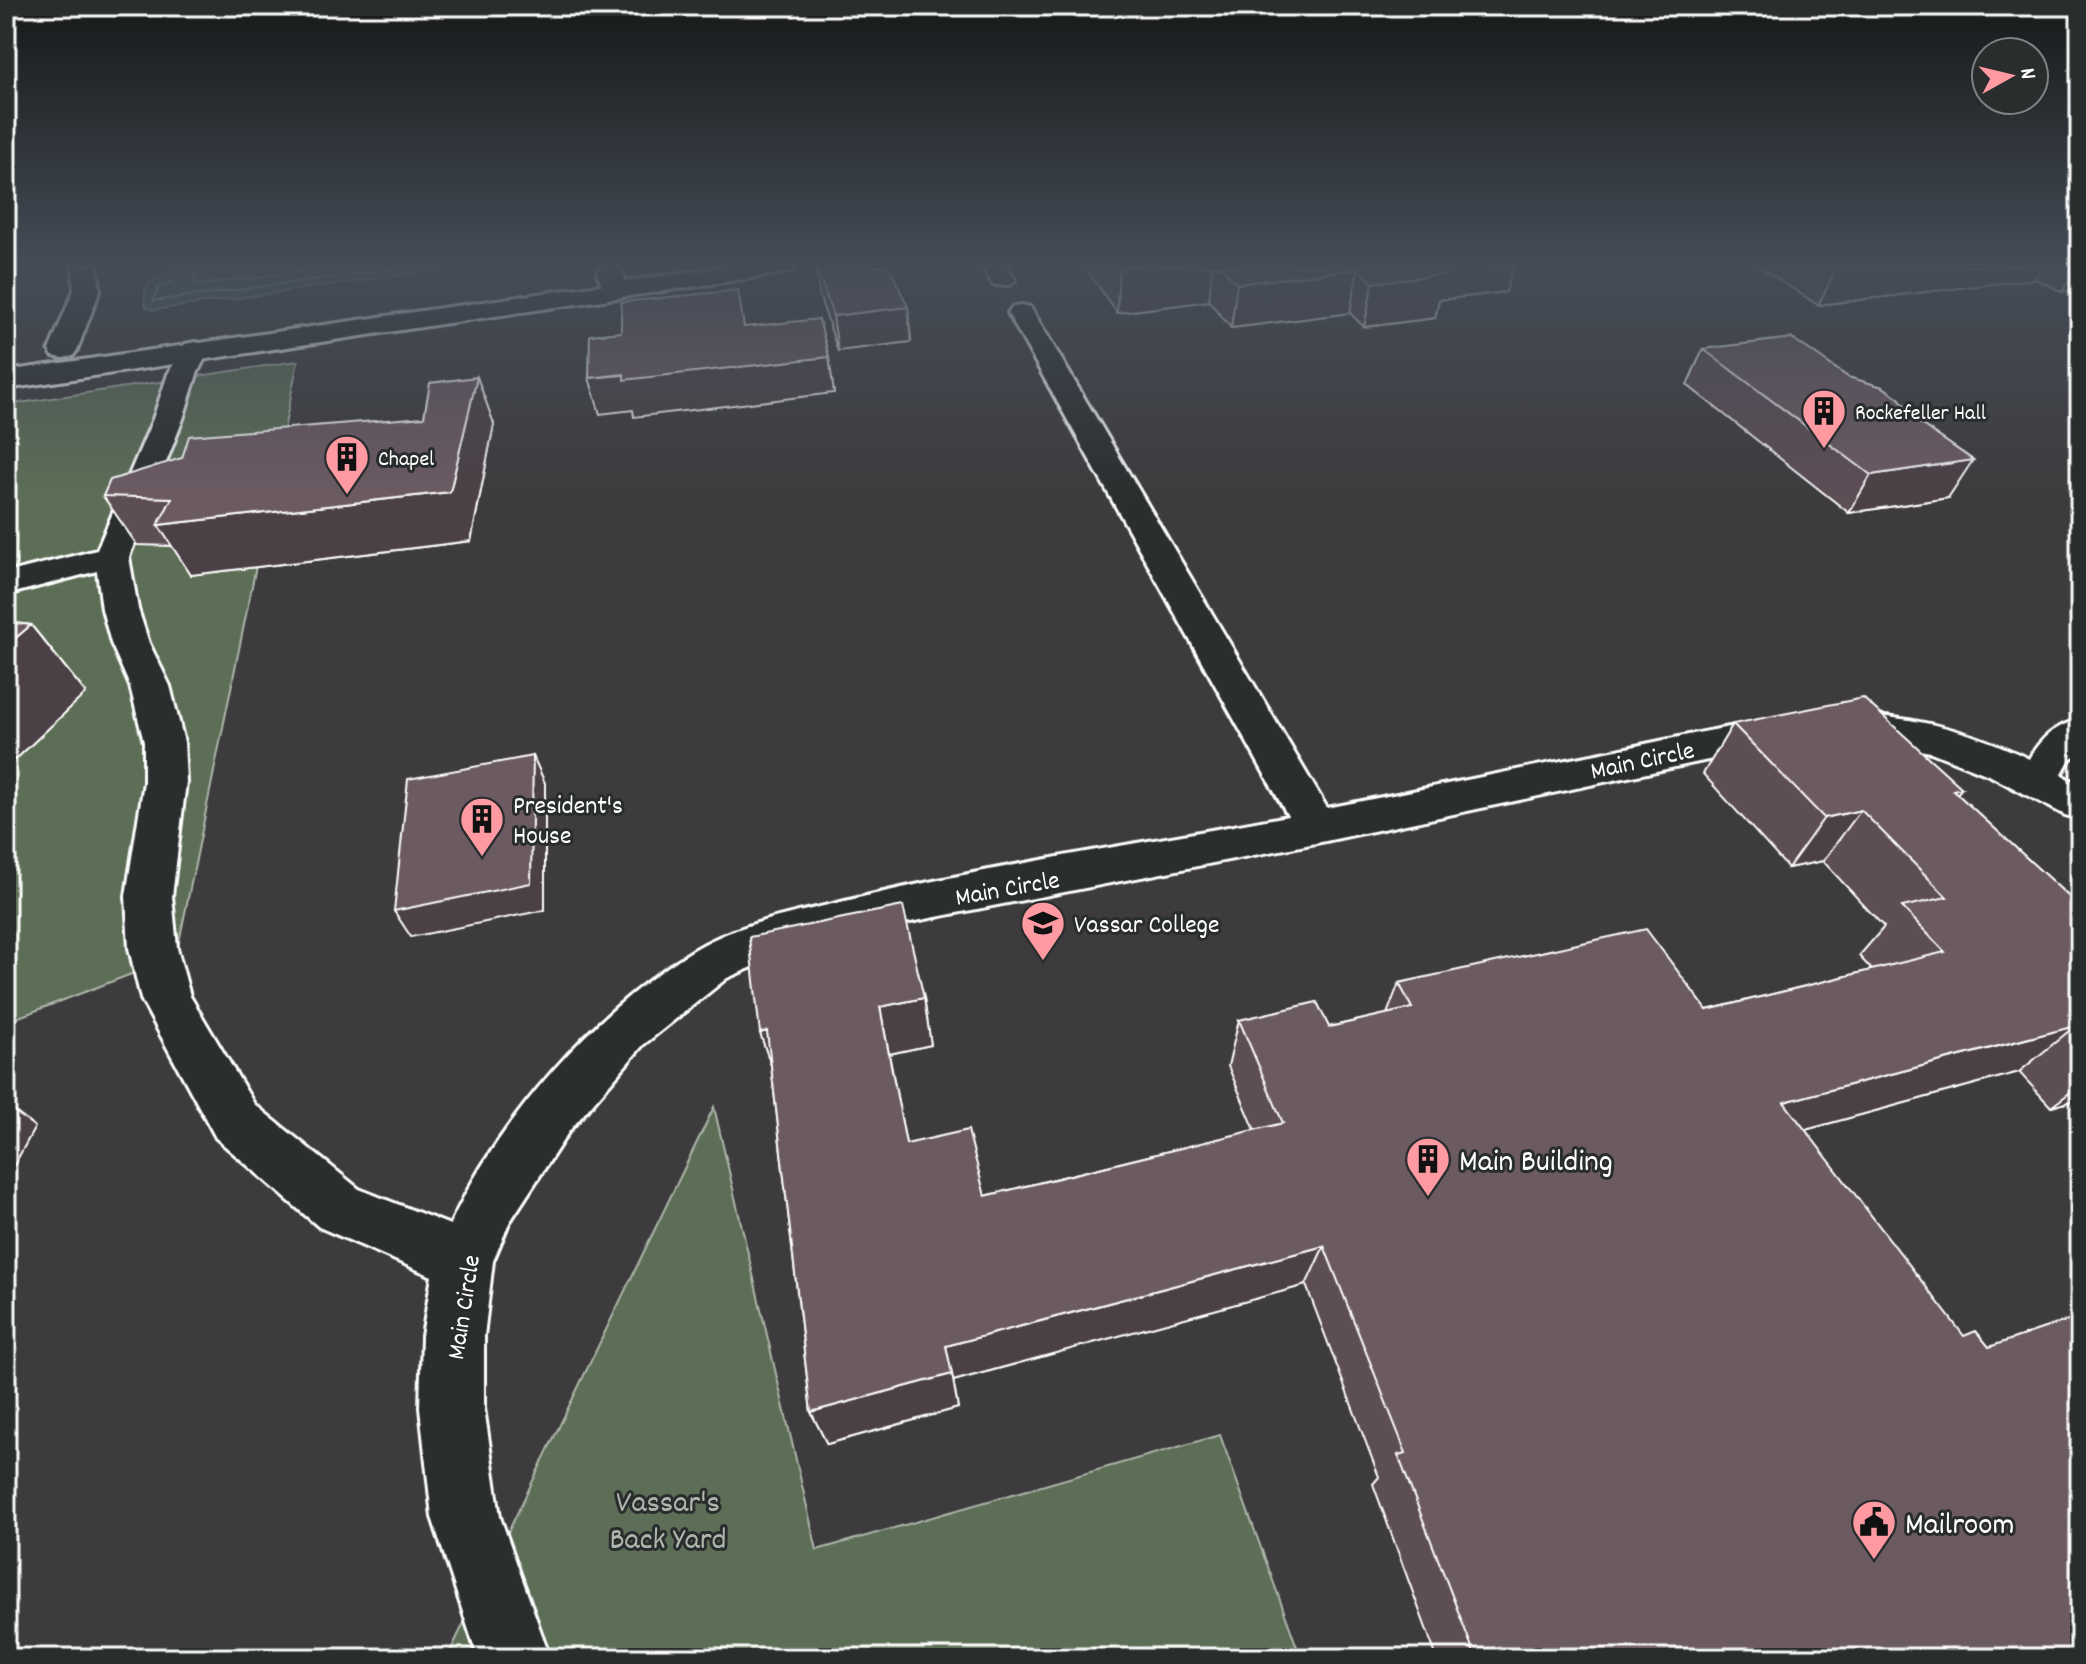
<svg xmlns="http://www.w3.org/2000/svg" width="2086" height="1664" font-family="Dekko,sans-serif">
<rect width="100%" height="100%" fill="#2a2d2e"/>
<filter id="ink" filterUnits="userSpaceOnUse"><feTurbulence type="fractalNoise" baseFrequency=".0125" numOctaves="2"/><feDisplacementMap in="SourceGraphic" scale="16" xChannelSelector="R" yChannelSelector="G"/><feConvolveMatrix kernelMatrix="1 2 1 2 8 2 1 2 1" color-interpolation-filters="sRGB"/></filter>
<g filter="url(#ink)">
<rect fill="#3e3a3e" x="6" y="266" width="2074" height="1392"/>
<g fill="#5d6e57" stroke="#aeb6ab" stroke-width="2">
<path d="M 298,361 L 176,957 L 6,1022 L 6,405 Z"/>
<path d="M 714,1107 L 817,1550 L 1220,1435 L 1301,1658 L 447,1658 Z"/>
</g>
<path fill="#466467" stroke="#90a2a4" stroke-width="2" d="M 196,266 L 463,266 L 154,310 L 146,307 C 136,275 174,271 196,266 Z"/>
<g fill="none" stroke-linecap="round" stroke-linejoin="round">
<g stroke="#b5c1c2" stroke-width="2">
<path d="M 188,266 L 183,277 L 158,287 L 153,301 L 417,266"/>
<path d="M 198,266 L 194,281 L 198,285 L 340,266"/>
</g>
<path fill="#90a2a4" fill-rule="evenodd" d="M 8,417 L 17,419 L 6,426 L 6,418 Z"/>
<path stroke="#3f4243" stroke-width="28" stroke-dasharray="28 14" stroke-linecap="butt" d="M 1002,280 L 1021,313"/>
<g stroke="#fff" stroke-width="6">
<g id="minor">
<path d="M 73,266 L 97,266 L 100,290 L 77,350 L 73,356 L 63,358 L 53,356 L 49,350 L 74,290 Z"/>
<path d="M 613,266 L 623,273 L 628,290 L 624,295 L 606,295 L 597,273 L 601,268 Z"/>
<path d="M 982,266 L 1007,266 L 1015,280 L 1011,285 L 993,285 Z"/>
<path d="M 1021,305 L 1030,307 L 1034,313 L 1327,808 C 1419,790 1510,771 1602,753 C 1759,721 1875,684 2029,759 C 2041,737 2056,726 2080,719 L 2080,752 L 2070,759 L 2061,775 L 2080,785 L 2080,820 L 2065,815 L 1991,776 L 1931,752 L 1863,741 L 1779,745 L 1316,843 L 895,925 L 776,957 L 727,978 L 643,1045 L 569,1131 L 509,1223 L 493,1261 L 484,1336 L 484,1408 L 500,1517 L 550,1658 L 478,1658 L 432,1517 L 420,1408 L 422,1336 L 432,1276 L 319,1227 L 216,1138 L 141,999 L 129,948 L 126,896 L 144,782 L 144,742 L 130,686 L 111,643 L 102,609 L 97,571 L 6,595 L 6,573 L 97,550 L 153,419 L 168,374 L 185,344 L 195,342 L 205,344 L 209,350 L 197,374 L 183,419 L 129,557 L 138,609 L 149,643 L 170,686 L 184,742 L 186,782 L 172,896 L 177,948 L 190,996 L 254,1104 L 359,1189 L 450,1225 C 499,1120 592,1013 692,951 C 735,924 792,914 841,902 C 988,866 1139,844 1288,816 L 1008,313 L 1012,307 Z"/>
</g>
</g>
<g stroke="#fff" stroke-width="6">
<path id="major" d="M 731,266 L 796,266 L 793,271 L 784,273 L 6,389 L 6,371 Z"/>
</g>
<use href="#minor" fill="#2a2d2e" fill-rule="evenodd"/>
<use href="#major" fill="#2a2d2e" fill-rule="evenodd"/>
</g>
<g fill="#5d4d54" stroke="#fff" stroke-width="2">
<path d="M 815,266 L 908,307 L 911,342 L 838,351 L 820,298 Z"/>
<path d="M 1087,266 L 1513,266 L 1506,292 L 1439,300 L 1435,318 L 1364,327 L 1350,313 L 1231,328 L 1209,301 L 1117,313 L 1087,270 Z"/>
<path d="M 1757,266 L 2080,266 L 2080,294 L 2074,290 L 2062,292 L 2034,278 L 1818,305 Z"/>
<path d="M 1703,349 L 1948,498 L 1849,513 L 1687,385 Z"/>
<path d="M 477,377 L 494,424 L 471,541 L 191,575 L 172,546 L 137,545 L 103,496 L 424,417 Z"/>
<path d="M 6,622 L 31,625 L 86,693 L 15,760 L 6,759 Z"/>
<path d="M 1733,724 L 1962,788 L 1957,794 L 2080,907 L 2080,1099 L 2051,1107 L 2019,1072 L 1805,1130 L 2080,1658 L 1437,1658 L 1373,1484 L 1379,1477 L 1306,1285 L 953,1381 L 958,1408 L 827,1444 L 811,1412 L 771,1065 L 760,1033 L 924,998 L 931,1045 L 889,1054 L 906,1144 L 985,1196 L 1255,1130 L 1228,1066 L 1239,1020 L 1329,1027 L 1387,1014 L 1399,983 L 1707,1010 L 1872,970 L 1859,956 L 1884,927 L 1823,861 L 1788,868 L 1703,774 Z"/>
</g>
<g fill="#4c3f45" stroke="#fff" stroke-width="2">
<path d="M 1137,266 L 1212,266 L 1209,301 L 1117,313 L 1119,268 Z"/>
<path d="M 1426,266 L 1513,266 L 1506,292 L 1439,300 L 1435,318 L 1364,327 L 1373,283 Z"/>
<path d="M 1838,266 L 2042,266 L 2034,279 L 1818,305 Z"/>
<path d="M 2078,266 L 2080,266 L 2080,281 L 2074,290 L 2062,292 Z"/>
<path d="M 1358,269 L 1350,313 L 1231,328 L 1237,284 Z"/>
<path d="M 908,307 L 911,342 L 838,351 L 833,316 Z"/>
<path d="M 829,357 L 834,393 L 634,417 L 633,410 L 600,414 L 589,378 Z"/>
<path d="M 477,377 L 494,424 L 471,541 L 191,575 L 158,525 L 450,492 Z"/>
<path d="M 1973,460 L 1948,498 L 1849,513 L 1871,475 Z"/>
<path d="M 31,625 L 86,693 L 15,760 L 6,751 L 6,646 Z"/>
<path d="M 533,756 L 545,783 L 545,910 L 411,937 L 394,911 Z"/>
<path d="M 1861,810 L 1823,861 L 1788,868 L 1824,818 Z"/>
<path d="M 924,998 L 931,1045 L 889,1054 L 880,1007 Z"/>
<path d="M 2075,1026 L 2019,1072 L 1742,1147 L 1784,1102 Z"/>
<path d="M 767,1031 L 776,1080 L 760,1033 Z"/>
<path d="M 2080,1085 L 2080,1099 L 2051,1107 Z"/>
<path d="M 6,1105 L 35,1127 L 6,1180 Z"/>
<path d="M 1324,1246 L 1306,1285 L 953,1381 L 946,1346 Z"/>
<path d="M 952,1374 L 958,1408 L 827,1444 L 811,1412 Z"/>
</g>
<g fill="#6c5a62" stroke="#fff" stroke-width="2">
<path d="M 816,266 L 889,266 L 908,307 L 833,316 Z"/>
<path d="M 1117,266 L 1137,266 L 1119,268 Z"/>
<path d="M 1221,266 L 1436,266 L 1446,274 L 1373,283 L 1358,269 L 1237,284 Z"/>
<path d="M 738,290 L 744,327 L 819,319 L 829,357 L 624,380 L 624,374 L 589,378 L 590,335 L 621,332 L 621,302 Z"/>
<path d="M 1792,338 L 1848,377 L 1883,387 L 1899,398 L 1918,422 L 1973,460 L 1871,475 L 1703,349 Z"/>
<path d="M 477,377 L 450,492 L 158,525 L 172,498 L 103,496 L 110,480 L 182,458 L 189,436 L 424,417 L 430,383 Z"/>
<path d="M 6,622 L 31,625 L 6,646 Z"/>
<path d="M 1863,698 L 1962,788 L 1953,790 L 2080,907 L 2080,1031 L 2075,1026 L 1784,1102 L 1964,1336 L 1976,1331 L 1989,1347 L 2080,1316 L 2080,1658 L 1476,1658 L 1398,1455 L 1406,1453 L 1324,1246 L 946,1346 L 952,1374 L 811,1412 L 767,1031 L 760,1033 L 749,937 L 903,906 L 924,998 L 880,1007 L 906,1144 L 968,1130 L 985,1196 L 1283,1123 L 1239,1020 L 1317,1002 L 1329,1027 L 1412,1008 L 1399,983 L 1646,929 L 1707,1010 L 1945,952 L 1902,907 L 1947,897 L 1861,810 L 1824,818 L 1733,724 Z"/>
<path d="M 533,756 L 531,883 L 394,911 L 408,779 Z"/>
</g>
</g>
<linearGradient id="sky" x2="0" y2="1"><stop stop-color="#171919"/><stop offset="0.53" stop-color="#444c57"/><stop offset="1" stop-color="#444c57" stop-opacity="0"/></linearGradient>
<rect width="2086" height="499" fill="url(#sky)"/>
<defs>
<g id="building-pin" transform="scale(2.3)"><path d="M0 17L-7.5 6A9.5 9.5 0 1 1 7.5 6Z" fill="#ff9aa2" stroke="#2a2d2e"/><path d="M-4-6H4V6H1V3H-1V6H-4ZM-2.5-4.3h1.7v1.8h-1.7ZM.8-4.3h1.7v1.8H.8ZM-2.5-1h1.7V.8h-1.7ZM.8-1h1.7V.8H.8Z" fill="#111"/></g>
<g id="university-pin" transform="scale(2.3)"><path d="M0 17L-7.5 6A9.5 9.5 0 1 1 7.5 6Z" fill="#ff9aa2" stroke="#2a2d2e"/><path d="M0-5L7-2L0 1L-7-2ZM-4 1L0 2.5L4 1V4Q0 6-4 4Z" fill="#111"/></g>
<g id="civic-pin" transform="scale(2.3)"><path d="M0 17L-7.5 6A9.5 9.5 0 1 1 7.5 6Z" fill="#ff9aa2" stroke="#2a2d2e"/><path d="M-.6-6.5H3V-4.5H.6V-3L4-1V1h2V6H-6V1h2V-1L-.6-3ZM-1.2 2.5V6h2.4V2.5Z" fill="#111"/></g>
</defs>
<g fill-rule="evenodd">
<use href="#building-pin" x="1824" y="411"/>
<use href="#building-pin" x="347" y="457"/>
<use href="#building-pin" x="482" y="819"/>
<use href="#university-pin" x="1043" y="923"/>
<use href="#building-pin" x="1428" y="1159"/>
<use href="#civic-pin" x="1874" y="1522"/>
</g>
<g text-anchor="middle" stroke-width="6" stroke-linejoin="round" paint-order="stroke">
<g font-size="22" fill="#fff" stroke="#2a2d2e" text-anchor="start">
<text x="1855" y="419">Rockefeller Hall</text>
<text x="378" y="465">Chapel</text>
</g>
<g font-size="26" fill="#fff" stroke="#2a2d2e">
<text transform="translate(1642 759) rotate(-12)" y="9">Main Circle</text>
<text transform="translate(1007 887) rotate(-10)" y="9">Main Circle</text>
<text transform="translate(462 1307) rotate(-81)" y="9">Main Circle</text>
</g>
<g font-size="26" fill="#fff" stroke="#2a2d2e" text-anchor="start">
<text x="513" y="813">President's<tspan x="513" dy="30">House</tspan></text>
<text x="1074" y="932">Vassar College</text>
</g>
<g font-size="32" fill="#fff" stroke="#2a2d2e" text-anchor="start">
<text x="1459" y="1170">Main Building</text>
<text x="1905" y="1533">Mailroom</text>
</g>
<g font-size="32" fill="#aeb6ab" stroke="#2a2d2e">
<text x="668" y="1511">Vassar's<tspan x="668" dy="37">Back Yard</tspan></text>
</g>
</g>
<rect width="2086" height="1664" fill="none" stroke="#2a2d2e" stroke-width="32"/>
<rect x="16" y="16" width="2054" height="1632" fill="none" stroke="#fff" stroke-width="3" filter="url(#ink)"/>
<g transform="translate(2010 76) rotate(82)"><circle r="38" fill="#2a2d2e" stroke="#7f8182" stroke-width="2"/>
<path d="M0-6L14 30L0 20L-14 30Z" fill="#ff9aa2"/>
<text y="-12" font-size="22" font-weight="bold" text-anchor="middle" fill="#ffffff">N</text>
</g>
</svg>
